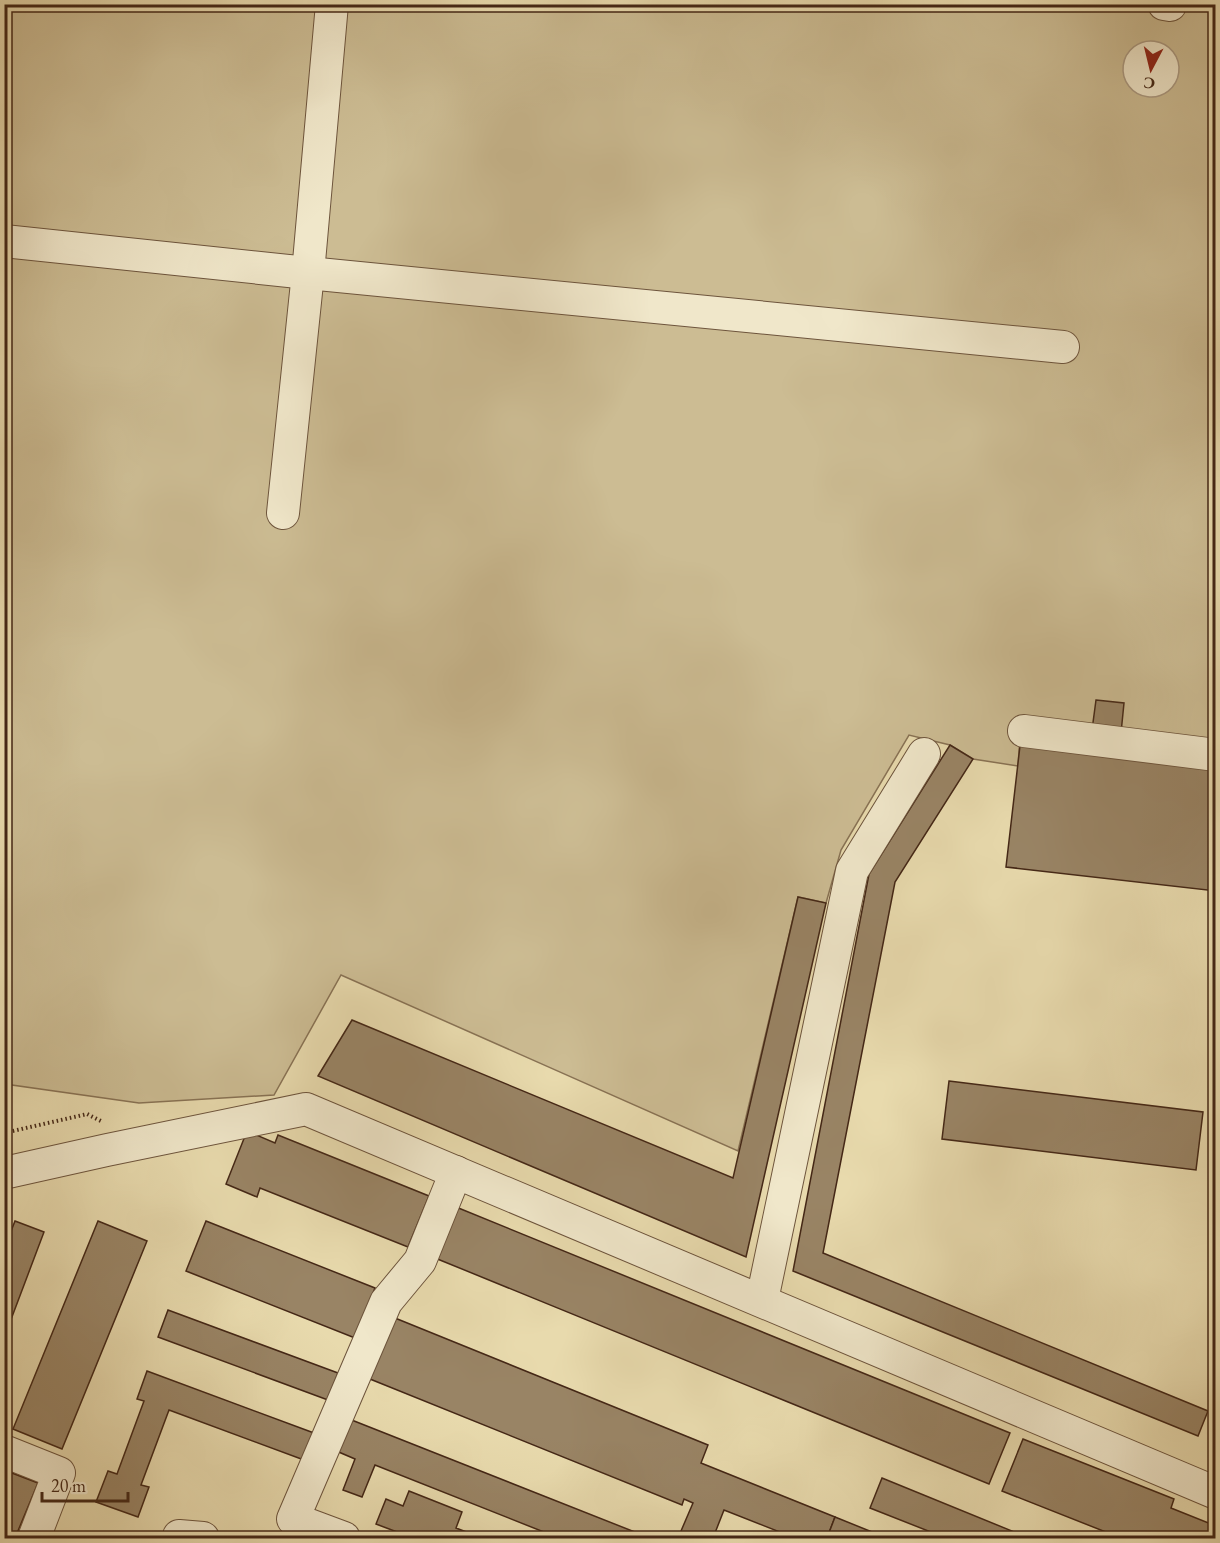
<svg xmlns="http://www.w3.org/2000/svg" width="1220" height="1543" font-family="'EB Garamond',serif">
<rect width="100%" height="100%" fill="#e8daad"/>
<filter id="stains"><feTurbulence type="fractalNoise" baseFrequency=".00333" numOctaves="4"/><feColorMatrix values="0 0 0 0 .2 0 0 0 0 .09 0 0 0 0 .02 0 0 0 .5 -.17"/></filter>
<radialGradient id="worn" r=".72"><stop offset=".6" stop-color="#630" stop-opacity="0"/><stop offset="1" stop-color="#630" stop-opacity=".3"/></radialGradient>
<path fill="#ccbc93" stroke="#887254" stroke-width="1.5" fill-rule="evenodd" d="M 5,5 L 1215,5 L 1215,759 L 1020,737 L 1018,766 L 973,759 L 950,745 L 909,735 L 841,850 L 826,903 L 798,897 L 738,1151 L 341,975 L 274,1095 L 139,1103 L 5,1084 ZM 1133,51 L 1169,51 L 1169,87 L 1133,87 Z"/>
<g fill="#998465" stroke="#442716" stroke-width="1.5">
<path d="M 1096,700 L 1124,703 L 1121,733 L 1092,730 Z"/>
<path d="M 1021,737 L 1216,759 L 1216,891 L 1006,867 Z"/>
<path d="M 950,745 L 973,759 L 895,882 L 823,1253 L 1208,1411 L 1198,1436 L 793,1271 L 869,874 Z"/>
<path d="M 798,897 L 826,903 L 746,1257 L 318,1076 L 352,1020 L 733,1178 Z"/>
<path d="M 949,1081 L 1203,1112 L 1196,1170 L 942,1139 Z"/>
<path d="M 247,1131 L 275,1143 L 278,1135 L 429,1196 L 408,1247 L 260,1188 L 257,1197 L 226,1184 Z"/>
<path d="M 456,1207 L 1010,1433 L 989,1484 L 435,1258 Z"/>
<path d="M 15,1221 L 44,1232 L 4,1338 L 4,1249 Z"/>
<path d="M 98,1221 L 147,1241 L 62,1449 L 13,1429 Z"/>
<path d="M 206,1221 L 375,1288 L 355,1338 L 186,1271 Z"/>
<path d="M 168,1310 L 338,1373 L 328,1400 L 158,1337 Z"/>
<path d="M 390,1316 L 708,1445 L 701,1463 L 835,1517 L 827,1538 L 795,1538 L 724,1510 L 713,1538 L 678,1538 L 693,1503 L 684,1499 L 682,1505 L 365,1377 Z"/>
<path d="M 147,1371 L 314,1433 L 304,1460 L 169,1410 L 141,1485 L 149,1487 L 138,1517 L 96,1502 L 108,1471 L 117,1474 L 144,1401 L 137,1399 Z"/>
<path d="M 339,1415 L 650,1538 L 559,1538 L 375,1465 L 362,1497 L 343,1490 L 355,1459 L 327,1447 Z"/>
<path d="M 1023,1439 L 1174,1499 L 1171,1508 L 1216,1526 L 1216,1538 L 1121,1538 L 1002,1491 Z"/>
<path d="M 4,1470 L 38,1483 L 15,1538 L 4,1538 Z"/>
<path d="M 882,1478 L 1029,1538 L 946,1538 L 870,1508 Z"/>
<path d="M 409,1491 L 462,1512 L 456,1528 L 482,1538 L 413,1538 L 376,1524 L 386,1499 L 403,1506 Z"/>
<path d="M 835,1517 L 887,1538 L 827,1538 Z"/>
</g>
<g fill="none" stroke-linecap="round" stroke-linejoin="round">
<g stroke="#6d543c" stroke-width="34">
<g id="minor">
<path d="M 1164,4 L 1170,5"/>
<path d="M 4,241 L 308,273 L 1063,347"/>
<path d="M 283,513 L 308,273 L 332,4"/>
<path d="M 1024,731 L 1216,755"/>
<path d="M 4,1173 L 107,1150 L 306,1109 L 1216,1493"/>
<path d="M 762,1300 L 852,871 L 924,754"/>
<path d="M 4,1451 L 59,1473 L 34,1538"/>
<path d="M 179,1536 L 203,1538"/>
<path d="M 344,1538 L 293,1519 L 386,1302 L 420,1261 L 456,1172"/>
</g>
</g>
<path stroke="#442716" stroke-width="4" stroke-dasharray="1.5 3" stroke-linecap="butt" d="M 4,1133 L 87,1114 L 101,1121"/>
<use href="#minor" stroke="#f0e7ca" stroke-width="32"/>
</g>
<rect width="1220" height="1543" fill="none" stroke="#e8daad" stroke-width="24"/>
<rect x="6" y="6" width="1208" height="1531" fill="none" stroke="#442716" stroke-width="3"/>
<rect x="12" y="12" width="1196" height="1519" fill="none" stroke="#442716" stroke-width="1.5"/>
<g transform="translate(1151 69) rotate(187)"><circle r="28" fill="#f0e7ca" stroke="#ab9a82" stroke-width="1.5"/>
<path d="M0-4.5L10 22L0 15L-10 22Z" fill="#8f2418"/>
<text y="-9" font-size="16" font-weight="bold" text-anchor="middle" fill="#442716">С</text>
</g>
<path d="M42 1492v9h86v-9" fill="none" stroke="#442716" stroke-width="3"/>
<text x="51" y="1492" font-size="18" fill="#442716" stroke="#f0e7ca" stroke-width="4.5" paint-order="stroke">20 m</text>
<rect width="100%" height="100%" filter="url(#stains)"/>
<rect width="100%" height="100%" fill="url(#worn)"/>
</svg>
